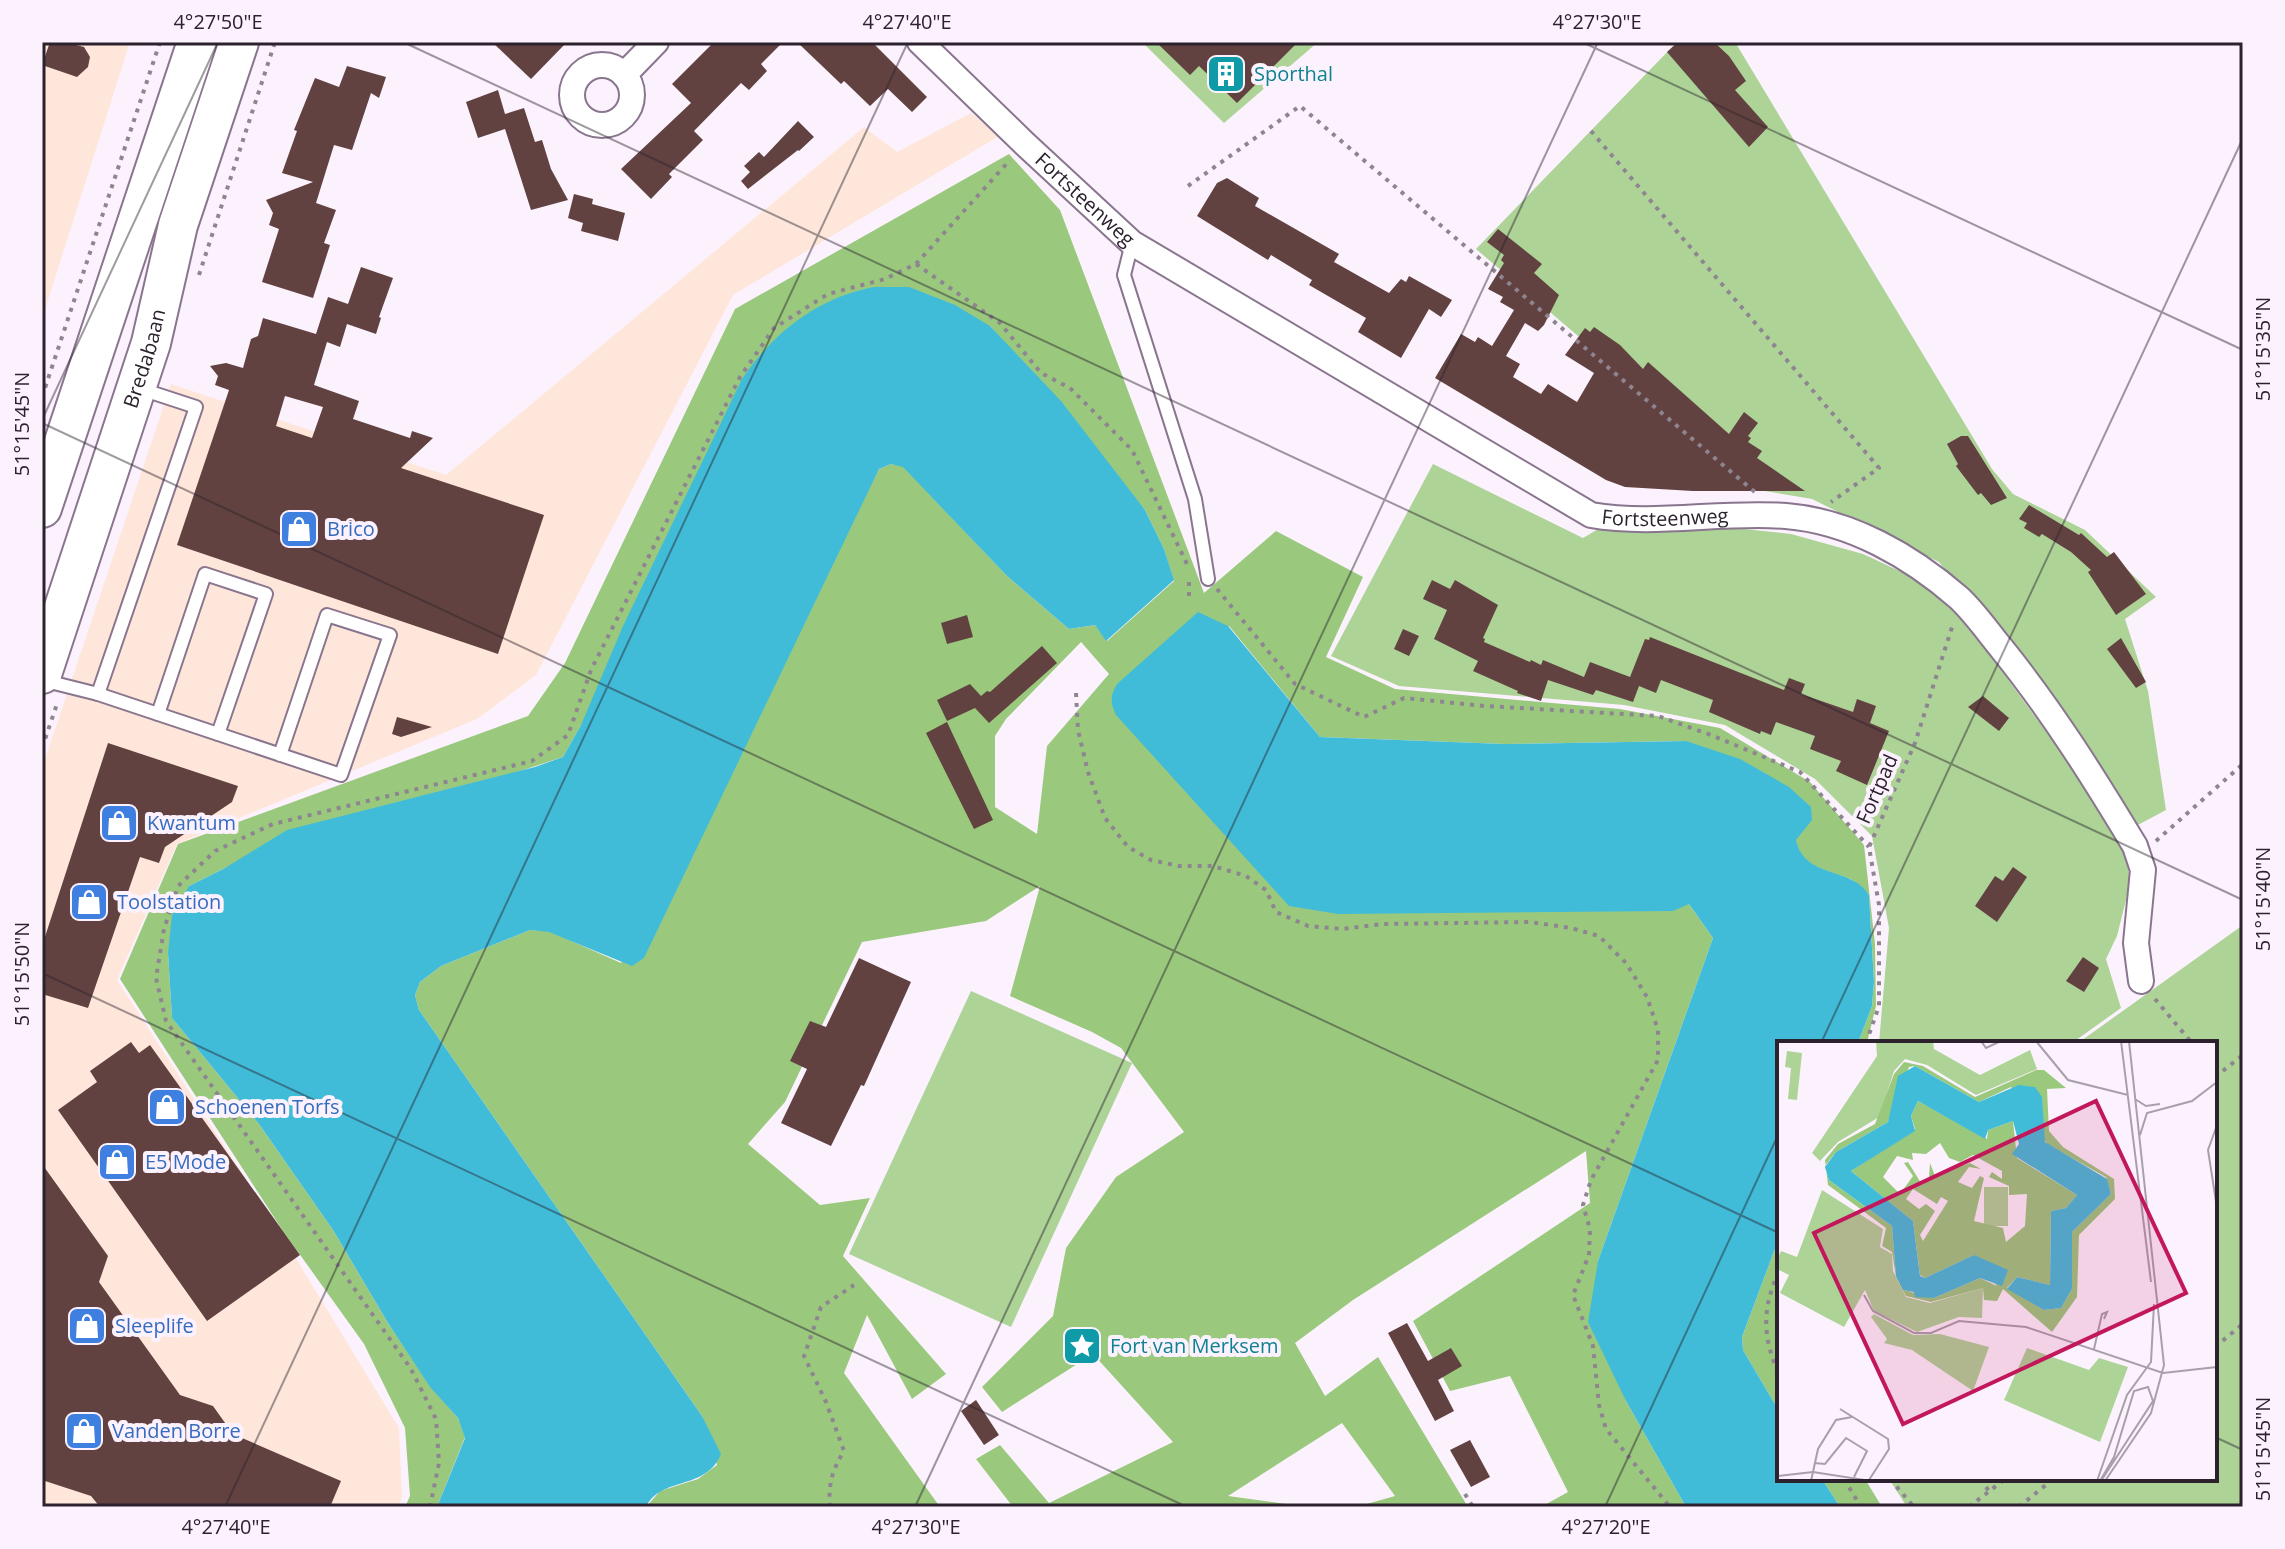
<svg xmlns="http://www.w3.org/2000/svg" width="2285" height="1549" font-family="'Open Sans',sans-serif">
<rect width="100%" height="100%" fill="#fcf2fe"/>
<g fill="#fee7da">
<path d="M 42,42 L 130,42 L 42,319 Z"/>
<path d="M 971,113 L 999,136 L 733,295 L 536,675 L 477,719 L 177,844 L 117,980 L 280,1232 L 399,1428 L 402,1497 L 398,1507 L 42,1507 L 42,768 L 171,384 L 446,475 L 864,127 L 897,152 Z"/>
</g>
<g fill="#add397">
<path d="M 1142,42 L 1318,42 L 1224,123 Z"/>
<path d="M 1677,42 L 1735,42 L 1992,469 L 2013,494 L 2085,530 L 2156,597 L 2125,619 L 2148,691 L 2166,810 L 2134,827 L 2043,692 L 1939,562 L 1812,499 L 1759,490 L 1476,249 Z"/>
<path d="M 1433,464 L 1583,538 L 1605,525 L 1716,526 L 1791,534 L 1863,554 L 1906,574 L 1953,604 L 2125,840 L 2130,884 L 2117,936 L 2106,959 L 2121,1008 L 2072,1043 L 1879,1043 L 1889,928 L 1872,836 L 1815,779 L 1725,725 L 1624,705 L 1399,686 L 1331,656 Z"/>
<path d="M 2243,925 L 2243,1507 L 1907,1507 L 1889,1479 L 2215,1479 L 2215,1043 L 2078,1043 Z"/>
<path d="M 971,991 L 1132,1063 L 1011,1327 L 849,1254 Z"/>
</g>
<g fill="#9ac97e" fill-rule="evenodd">
<path d="M 1009,154 L 1060,210 L 1204,593 L 1276,531 L 1363,577 L 1326,657 L 1395,689 L 1620,709 L 1720,728 L 1810,782 L 1864,845 L 1875,944 L 1876,1006 L 1867,1043 L 1858,1043 L 1872,1006 L 1874,982 L 1869,895 C 1863,889 1857,882 1850,879 C 1827,869 1802,869 1795,840 L 1686,741 L 1504,744 L 1320,737 L 1229,626 L 1117,684 L 1689,904 L 1713,938 L 1598,1261 L 1626,1401 L 1686,1507 L 1541,1507 L 1568,1492 L 1510,1376 L 1450,1391 L 1413,1321 L 1590,1203 L 1586,1151 L 1353,1300 L 1295,1343 L 1325,1396 L 1378,1357 L 1468,1507 L 1356,1507 L 1395,1496 L 1342,1423 L 1228,1496 L 1308,1507 L 1013,1507 L 976,1459 L 1000,1445 L 1049,1503 L 1173,1442 L 1093,1354 L 1002,1412 L 982,1387 L 1053,1316 L 1066,1248 L 1116,1177 L 1184,1132 L 1121,1048 L 1092,1032 L 1010,996 L 1040,886 L 986,921 L 862,942 L 785,1102 L 748,1144 L 820,1205 L 870,1198 L 843,1256 L 946,1374 L 912,1399 L 867,1315 L 844,1373 L 940,1507 L 646,1507 L 660,1491 L 698,1479 L 717,1465 L 702,1416 L 419,1010 L 415,995 L 420,982 L 441,966 L 530,930 L 549,931 L 621,963 L 879,469 L 891,464 L 903,466 L 1007,576 L 1069,629 L 1095,625 L 1107,641 L 1174,581 L 1164,549 L 1145,510 L 990,326 L 581,725 L 563,757 L 225,868 L 189,886 L 168,953 L 172,1018 L 259,1124 L 333,1230 L 388,1323 L 430,1386 L 458,1418 L 465,1437 L 437,1507 L 405,1507 L 410,1496 L 405,1428 L 364,1344 L 283,1231 L 120,979 L 178,844 L 528,716 L 565,663 L 735,309 ZM 1081,642 L 1109,674 L 1047,746 L 1037,834 L 995,807 L 995,736 L 1006,719 Z"/>
<path d="M 1779,1238 L 1779,1411 L 1743,1350 L 1742,1337 Z"/>
<path d="M 1822,1479 L 1865,1479 L 1882,1507 L 1840,1507 Z"/>
</g>
<g fill="#40bcd9">
<path d="M 874,287 L 909,287 L 955,305 L 990,326 L 1061,401 L 1145,510 L 1164,549 L 1174,580 L 1106,641 L 1095,625 L 1069,629 L 1007,576 L 903,467 L 891,464 L 879,469 L 644,958 L 632,966 L 549,932 L 530,930 L 441,966 L 420,982 L 415,995 L 419,1010 L 702,1416 L 721,1454 C 706,1491 661,1476 646,1507 L 437,1507 L 465,1438 L 458,1418 L 430,1387 L 388,1323 L 333,1230 L 259,1124 L 172,1018 L 168,953 L 172,915 L 189,886 L 225,868 L 287,830 L 535,767 L 563,757 L 581,725 L 623,626 L 742,379 C 774,332 817,298 874,287 Z"/>
<path d="M 1198,612 L 1228,626 L 1320,737 L 1504,744 L 1686,741 L 1740,759 L 1789,787 L 1811,807 L 1812,820 L 1796,840 C 1804,879 1852,866 1869,895 L 1874,982 L 1872,1006 L 1858,1043 L 1779,1043 L 1779,1238 L 1742,1337 L 1743,1350 L 1779,1411 L 1779,1479 L 1822,1479 L 1840,1507 L 1686,1507 L 1626,1401 L 1588,1322 L 1598,1261 L 1713,938 L 1689,904 L 1673,911 L 1338,914 L 1289,906 L 1116,715 C 1110,702 1110,696 1117,684 Z"/>
</g>
<g fill="#624241" fill-rule="evenodd">
<path d="M 50,42 L 65,42 L 84,47 L 90,57 L 88,67 L 77,77 L 42,65 Z"/>
<path d="M 492,42 L 567,42 L 531,79 Z"/>
<path d="M 714,42 L 783,42 L 761,64 L 767,71 L 749,90 L 741,83 L 694,131 L 703,140 L 669,174 L 672,177 L 651,199 L 621,169 L 691,103 L 672,84 Z"/>
<path d="M 797,42 L 872,42 L 927,97 L 912,112 L 888,89 L 870,106 L 844,81 L 841,84 Z"/>
<path d="M 1156,42 L 1298,42 L 1237,103 L 1199,66 L 1190,75 Z"/>
<path d="M 1678,42 L 1714,42 L 1729,56 L 1746,81 L 1735,90 L 1768,127 L 1749,147 L 1667,52 Z"/>
<path d="M 347,66 L 386,77 L 379,98 L 371,93 L 352,150 L 334,145 L 316,203 L 336,210 L 324,243 L 330,245 L 313,298 L 262,282 L 279,229 L 269,225 L 273,213 L 266,200 L 313,182 L 282,173 L 297,131 L 294,130 L 315,78 L 339,87 Z"/>
<path d="M 498,90 L 505,114 L 524,108 L 535,142 L 542,140 L 551,169 L 568,200 L 531,210 L 505,129 L 478,138 L 466,102 Z"/>
<path d="M 798,121 L 814,137 L 799,151 L 798,150 L 748,189 L 741,181 L 750,172 L 744,166 L 759,152 L 764,157 Z"/>
<path d="M 1227,178 L 1259,198 L 1255,206 L 1339,254 L 1334,262 L 1389,293 L 1401,279 L 1406,282 L 1409,276 L 1452,300 L 1441,317 L 1429,309 L 1401,358 L 1358,332 L 1366,318 L 1309,285 L 1312,280 L 1271,255 L 1268,260 L 1197,216 L 1217,183 Z"/>
<path d="M 574,194 L 593,199 L 592,204 L 625,213 L 618,241 L 581,231 L 583,223 L 568,218 Z"/>
<path d="M 1498,229 L 1542,264 L 1534,273 L 1559,295 L 1544,325 L 1538,331 L 1525,323 L 1506,356 L 1520,364 L 1513,377 L 1541,394 L 1548,384 L 1577,402 L 1594,373 L 1565,355 L 1585,328 L 1590,332 L 1594,327 L 1620,345 L 1643,369 L 1648,362 L 1729,434 L 1744,412 L 1758,423 L 1748,436 L 1751,438 L 1748,442 L 1762,451 L 1757,458 L 1805,491 L 1693,491 L 1625,487 L 1606,480 L 1435,378 L 1461,334 L 1475,342 L 1478,337 L 1492,346 L 1514,310 L 1500,302 L 1503,297 L 1488,289 L 1504,263 L 1501,260 L 1504,255 L 1487,242 Z"/>
<path d="M 361,267 L 393,278 L 379,317 L 381,318 L 376,334 L 347,324 L 340,347 L 327,342 L 314,385 L 359,401 L 353,419 L 410,438 L 412,431 L 433,438 L 401,468 L 544,515 L 498,654 L 177,545 L 229,390 L 215,385 L 218,376 L 210,366 L 226,363 L 243,368 L 251,339 L 258,336 L 263,318 L 316,334 L 328,297 L 348,304 ZM 285,396 L 323,407 L 312,438 L 276,426 Z"/>
<path d="M 1961,436 L 1968,436 L 2007,498 L 1991,505 L 1981,493 L 1978,495 L 1956,466 L 1958,464 L 1947,444 Z"/>
<path d="M 2029,505 L 2079,535 L 2081,533 L 2107,557 L 2114,552 L 2146,594 L 2116,615 L 2088,572 L 2091,570 L 2071,552 L 2042,534 L 2039,537 L 2024,528 L 2027,523 L 2019,519 Z"/>
<path d="M 1432,580 L 1450,589 L 1455,580 L 1498,605 L 1483,638 L 1485,639 L 1484,642 L 1530,662 L 1531,660 L 1541,665 L 1543,660 L 1584,677 L 1590,662 L 1630,677 L 1645,639 L 1649,640 L 1650,637 L 1784,690 L 1789,678 L 1805,684 L 1801,694 L 1853,712 L 1857,699 L 1876,706 L 1870,723 L 1889,731 L 1867,785 L 1836,771 L 1841,761 L 1810,749 L 1815,736 L 1776,722 L 1771,735 L 1761,731 L 1760,734 L 1709,712 L 1713,700 L 1661,680 L 1656,693 L 1639,686 L 1633,702 L 1596,690 L 1593,695 L 1548,680 L 1541,701 L 1517,693 L 1518,691 L 1473,671 L 1478,661 L 1434,639 L 1447,610 L 1423,599 Z"/>
<path d="M 967,615 L 973,637 L 947,644 L 941,623 Z"/>
<path d="M 1403,629 L 1419,636 L 1409,656 L 1394,649 Z"/>
<path d="M 2121,638 L 2146,682 L 2136,688 L 2107,649 Z"/>
<path d="M 1042,646 L 1057,663 L 989,723 L 975,708 L 947,721 L 937,700 L 970,684 L 981,696 L 987,691 L 990,692 Z"/>
<path d="M 1983,696 L 2009,718 L 1999,731 L 1968,707 Z"/>
<path d="M 397,717 L 432,727 L 401,737 L 392,734 Z"/>
<path d="M 947,722 L 993,820 L 974,829 L 926,733 Z"/>
<path d="M 108,743 L 238,786 L 232,802 L 165,847 L 159,863 L 140,857 L 88,1008 L 42,994 L 42,946 Z"/>
<path d="M 2013,867 L 2027,877 L 1997,922 L 1975,906 L 1995,876 L 2003,881 Z"/>
<path d="M 2083,957 L 2099,968 L 2084,992 L 2066,981 Z"/>
<path d="M 859,958 L 911,982 L 864,1086 L 861,1085 L 831,1146 L 781,1123 L 807,1069 L 790,1061 L 810,1021 L 826,1027 Z"/>
<path d="M 131,1042 L 139,1053 L 150,1045 L 300,1255 L 207,1321 L 58,1110 L 97,1082 L 90,1071 Z"/>
<path d="M 42,1164 L 108,1256 L 99,1282 L 180,1395 L 213,1406 L 233,1434 L 341,1481 L 330,1507 L 100,1507 L 91,1496 L 42,1480 Z"/>
<path d="M 1407,1323 L 1428,1361 L 1451,1348 L 1462,1366 L 1438,1380 L 1454,1411 L 1435,1421 L 1388,1333 Z"/>
<path d="M 976,1400 L 999,1435 L 984,1445 L 961,1411 Z"/>
<path d="M 1470,1440 L 1490,1477 L 1471,1487 L 1450,1450 Z"/>
</g>
<g fill="none" stroke-linecap="round" stroke-linejoin="round">
<g stroke="#8a758e" stroke-width="16">
<g id="lane">
<path d="M 1132,243 L 1124,275 L 1195,499 L 1208,579"/>
<path d="M 42,680 L 98,694 L 341,775 L 390,635 L 327,615 L 280,755"/>
<path d="M 98,694 L 196,407 L 141,389"/>
<path d="M 158,714 L 205,574 L 266,594 L 218,734"/>
</g>
</g>
<g stroke="#8a758e" stroke-width="28">
<g id="street">
<path id="s1" d="M 920,42 L 1025,144 L 1132,243 L 1591,515 C 1655,526 1721,511 1786,516 C 1850,521 1911,556 1959,598 C 1975,613 1988,632 2002,649 C 2052,711 2094,778 2135,846 L 2143,870 L 2136,943 L 2141,981"/>
<circle cx="602" cy="95" r="30"/>
<path d="M 624,75 L 656,42"/>
</g>
</g>
<g stroke="#8a758e" stroke-width="42">
<g id="primary">
<path d="M 42,508 L 197,42"/>
<path id="s2" d="M 42,674 L 151,343 L 178,225 L 239,42"/>
</g>
</g>
<g stroke="#8e8590" stroke-width="4" stroke-dasharray="4 6" stroke-linecap="butt">
<path d="M 1591,131 L 1879,468 L 1831,502"/>
<path d="M 1188,186 L 1300,106 L 1756,493"/>
<path d="M 916,264 L 1000,323 L 1041,373 L 1070,388 L 1132,450 L 1187,564"/>
<path d="M 199,275 L 275,42"/>
<path d="M 42,397 L 160,42"/>
<path d="M 1217,589 L 1295,684 L 1364,717 L 1404,698 L 1485,706 L 1658,716 L 1711,735 L 1800,772 L 1869,847"/>
<path d="M 1189,596 L 1189,576"/>
<path d="M 1076,693 L 1078,730 L 1088,772 L 1105,818 L 1128,847 L 1151,860 L 1179,866 L 1213,866 L 1246,876 L 1266,890 L 1276,912 L 1308,926 L 1343,929 L 1382,924 L 1530,922 L 1571,928 L 1599,936 L 1626,963 L 1647,997 L 1658,1030 L 1658,1060 L 1591,1180 L 1583,1205 L 1590,1229 L 1589,1255 L 1573,1295 L 1593,1346 L 1599,1405 L 1606,1429 L 1670,1507"/>
<path d="M 42,748 L 58,701"/>
<path d="M 2156,841 L 2243,764"/>
<path d="M 2155,999 L 2192,1043"/>
<path d="M 1866,1043 L 1879,1006 L 1879,905 L 1869,847 L 1915,743 L 1953,624"/>
<path d="M 2215,1077 L 2243,1055"/>
<path d="M 1779,1272 C 1761,1309 1763,1338 1779,1375"/>
<path d="M 2215,1347 L 2243,1324"/>
<path d="M 1844,1479 L 1861,1507"/>
<path d="M 1890,1479 L 1914,1507"/>
<path d="M 1980,1479 L 1989,1491"/>
<path d="M 2209,1479 L 2214,1485"/>
<path d="M 1465,1494 L 1473,1507"/>
<path d="M 430,1507 L 439,1463 L 436,1419 L 411,1369 L 166,1021 L 156,978 L 164,929 L 178,886 L 215,851 L 273,824 L 532,761 L 568,735 L 591,670 L 740,377 L 774,328 L 828,294 L 885,279 L 916,264 L 1010,160"/>
<path d="M 830,1507 C 828,1485 832,1470 844,1451 L 826,1402 L 804,1356 L 821,1307 L 854,1285"/>
<path d="M 1969,1507 L 2005,1479"/>
<path d="M 2019,1507 L 2053,1479"/>
</g>
<use href="#lane" stroke="#fff" stroke-width="12"/>
<use href="#street" stroke="#fff" stroke-width="24"/>
<use href="#primary" stroke="#fff" stroke-width="38"/>
</g>
<path fill="none" stroke="#2b222d" stroke-width="2" stroke-opacity="0.45" d="M 403,42 L 2243,900M 1582,42 L 2243,350M 42,420 L 218,42M 42,423 L 1779,1233M 42,973 L 1187,1507M 1821,1043 L 2243,138M 2215,1437 L 2243,1450M 225,1507 L 908,42M 915,1507 L 1598,42M 1605,1507 L 1779,1133"/>
<defs>
<g id="building-square" transform="scale(2)"><rect x="-9" y="-9" width="18" height="18" rx="4" fill="#0f9aa8" stroke="#fcf2fe"/><path d="M-4-6H4V6H1V3H-1V6H-4ZM-2.5-4.3h1.7v1.8h-1.7ZM.8-4.3h1.7v1.8H.8ZM-2.5-1h1.7V.8h-1.7ZM.8-1h1.7V.8H.8Z" fill="#fff"/></g>
<g id="shop-square" transform="scale(2)"><rect x="-9" y="-9" width="18" height="18" rx="4" fill="#3f7fe0" stroke="#fcf2fe"/><path d="M-5-2.5h2.3a2.7 3.5 0 0 1 5.4 0H5L5.5 6h-11ZM-1.5-2.5h3a1.5 2.3 0 0 0-3 0Z" fill="#fff"/></g>
<g id="sight-square" transform="scale(2)"><rect x="-9" y="-9" width="18" height="18" rx="4" fill="#0f9aa8" stroke="#fcf2fe"/><path d="M0-6L1.8-2.2L6-1.7L2.9 1.2L3.7 5.4L0 3.3L-3.7 5.4L-2.9 1.2L-6-1.7L-1.8-2.2Z" fill="#fff"/></g>
</defs>
<g fill-rule="evenodd">
<use href="#building-square" x="1226" y="74"/>
<use href="#shop-square" x="299" y="529"/>
<use href="#shop-square" x="119" y="823"/>
<use href="#shop-square" x="89" y="902"/>
<use href="#shop-square" x="167" y="1107"/>
<use href="#shop-square" x="117" y="1162"/>
<use href="#shop-square" x="87" y="1326"/>
<use href="#sight-square" x="1082" y="1346"/>
<use href="#shop-square" x="84" y="1431"/>
</g>
<g text-anchor="middle" stroke-width="8" stroke-linejoin="round" paint-order="stroke">
<g font-size="20" fill="#0d838f" stroke="#fcf2fe" text-anchor="start">
<text x="1254" y="81">Sporthal</text>
<text x="1110" y="1353">Fort van Merksem</text>
</g>
<g font-size="20" fill="#2b222d" stroke="#fcf2fe">
<text dy="7" stroke="none"><textPath href="#s1" startOffset="228">Fortsteenweg</textPath></text>
<text dy="7" stroke="none"><textPath href="#s2" startOffset="332">Bredabaan</textPath></text>
<text dy="7" stroke="none"><textPath href="#s1" startOffset="900">Fortsteenweg</textPath></text>
<text transform="translate(1877 789) rotate(-66)" y="7">Fortpad</text>
</g>
<g font-size="20" fill="#366cbe" stroke="#fcf2fe" text-anchor="start">
<text x="327" y="536">Brico</text>
<text x="147" y="830">Kwantum</text>
<text x="117" y="909">Toolstation</text>
<text x="195" y="1114">Schoenen Torfs</text>
<text x="145" y="1169">E5 Mode</text>
<text x="115" y="1333">Sleeplife</text>
<text x="112" y="1438">Vanden Borre</text>
</g>
</g>
<g transform="translate(1777 1041)">
<rect width="440" height="440" fill="#fcf2fe"/>
<path d="M 99,0 L 156,0 L 157,8 L 203,34 L 253,9 L 260,28 L 199,54 L 150,24 L 128,18 L 117,30 L 102,76 L 61,101 L 43,120 L 35,112 L 100,15 ZM 10,10 L 25,12 L 20,59 L 11,58 L 14,27 L 8,26 ZM 207,146 L 231,146 L 231,185 L 207,185 ZM 45,149 L 106,188 L 103,206 L 115,213 L 116,230 L 129,256 L 153,262 L 206,247 L 205,277 L 182,276 L 140,291 L 97,270 L 88,249 L 67,286 L 3,252 L 12,234 L 0,228 L 0,219 L 4,210 L 20,216 ZM 97,273 L 136,294 L 163,293 L 212,306 L 196,350 L 135,309 L 107,302 L 110,298 L 94,276 ZM 250,307 L 312,329 L 322,317 L 351,326 L 323,401 L 227,359 Z" fill="#add397"/>
<path d="M 127,21 L 146,25 L 198,56 L 259,29 L 267,29 L 289,47 L 270,48 L 272,90 L 286,106 L 337,138 L 338,158 L 302,194 L 300,256 L 275,291 L 226,248 L 220,260 L 207,259 L 206,247 L 154,261 L 129,255 L 119,236 L 115,211 L 105,205 L 109,187 L 51,144 L 48,119 L 61,103 L 98,83 L 117,33 ZM 138,25 L 202,61 L 234,46 L 270,103 L 329,136 L 334,153 L 295,191 L 295,248 L 284,267 L 267,269 L 230,247 L 240,236 L 273,244 L 274,170 L 289,167 L 300,154 L 240,117 L 236,80 L 211,89 L 210,98 L 141,60 L 134,75 L 138,88 L 74,130 L 136,180 L 143,234 L 148,237 L 197,214 L 220,245 L 203,237 L 157,257 L 127,249 L 119,235 L 115,185 L 52,139 L 48,125 L 59,111 L 111,81 L 132,26 ZM 163,102 L 172,117 L 183,121 L 196,114 L 225,130 L 225,138 L 215,131 L 212,136 L 232,145 L 232,154 L 250,153 L 248,185 L 229,201 L 226,187 L 197,180 L 207,137 L 203,135 L 195,147 L 181,141 L 192,126 L 204,128 L 193,122 L 158,135 L 153,122 L 152,136 L 144,142 L 131,121 L 127,122 L 136,135 L 123,153 L 106,136 L 120,115 L 136,119 L 135,112 L 149,113 ZM 136,148 L 160,163 L 164,156 L 171,160 L 146,200 L 143,194 L 158,170 L 149,163 L 142,168 L 129,158 Z" fill="#9ac97e" fill-rule="evenodd"/>
<path d="M 138,25 L 202,61 L 242,44 L 258,46 L 265,56 L 268,101 L 330,138 L 334,153 L 295,191 L 295,248 L 284,267 L 267,269 L 230,248 L 240,236 L 273,244 L 274,170 L 289,167 L 300,154 L 235,113 L 242,103 L 236,80 L 211,89 L 208,98 L 141,60 L 134,75 L 138,90 L 74,130 L 136,180 L 143,235 L 148,237 L 197,214 L 231,229 L 225,245 L 203,237 L 157,257 L 138,256 L 137,251 L 126,249 L 119,235 L 115,185 L 52,139 L 48,126 L 59,111 L 111,81 L 121,35 Z" fill="#40bcd9"/>
<path fill="none" stroke="#a89faa" stroke-width="2" d="M 204,0 L 209,7 L 224,0M 259,0 L 291,39 L 351,54M 344,0 L 374,241M 358,58 L 369,65 L 383,63M 440,84 L 431,109 L 440,167M 363,94 L 370,72 L 415,60 L 440,41M 87,254 L 96,270 L 137,292 L 154,292 L 182,280 L 249,286 L 386,332 L 440,326M 317,308 L 325,273 L 330,271 L 327,278M 63,368 L 111,398 L 112,408 L 92,439M 37,422 L 48,423 L 69,397 L 90,410 L 77,436M 0,435 L 36,431 L 94,440M 34,440 L 41,408 L 59,379 L 75,376M 320,440 L 350,354 L 374,321 L 377,263M 323,440 L 337,416 L 357,350 L 371,346 L 376,360 L 324,440M 328,440 L 374,372 L 387,324 L 352,0"/>
<path fill="#c2185b" fill-opacity="0.15" stroke="#c2185b" stroke-width="4" d="M 319,60 L 409,252 L 126,383 L 37,192 Z"/>
<rect width="440" height="440" fill="none" stroke="#2b222d" stroke-width="4"/>
</g>
<rect width="2285" height="1549" fill="none" stroke="#fcf2fe" stroke-width="88"/>
<rect x="44" y="44" width="2197" height="1461" fill="none" stroke="#2b222d" stroke-width="3"/>
<g font-size="20" text-anchor="middle" fill="#2b222d">
<text x="218" y="29">4°27'50"E</text>
<text x="907" y="29">4°27'40"E</text>
<text x="1597" y="29">4°27'30"E</text>
<text transform="translate(2263 349) rotate(-90)" y="7">51°15'35"N</text>
<text transform="translate(22 424) rotate(-90)" y="7">51°15'45"N</text>
<text transform="translate(2263 899) rotate(-90)" y="7">51°15'40"N</text>
<text transform="translate(22 974) rotate(-90)" y="7">51°15'50"N</text>
<text transform="translate(2263 1449) rotate(-90)" y="7">51°15'45"N</text>
<text x="226" y="1534">4°27'40"E</text>
<text x="916" y="1534">4°27'30"E</text>
<text x="1606" y="1534">4°27'20"E</text>
</g>
</svg>
